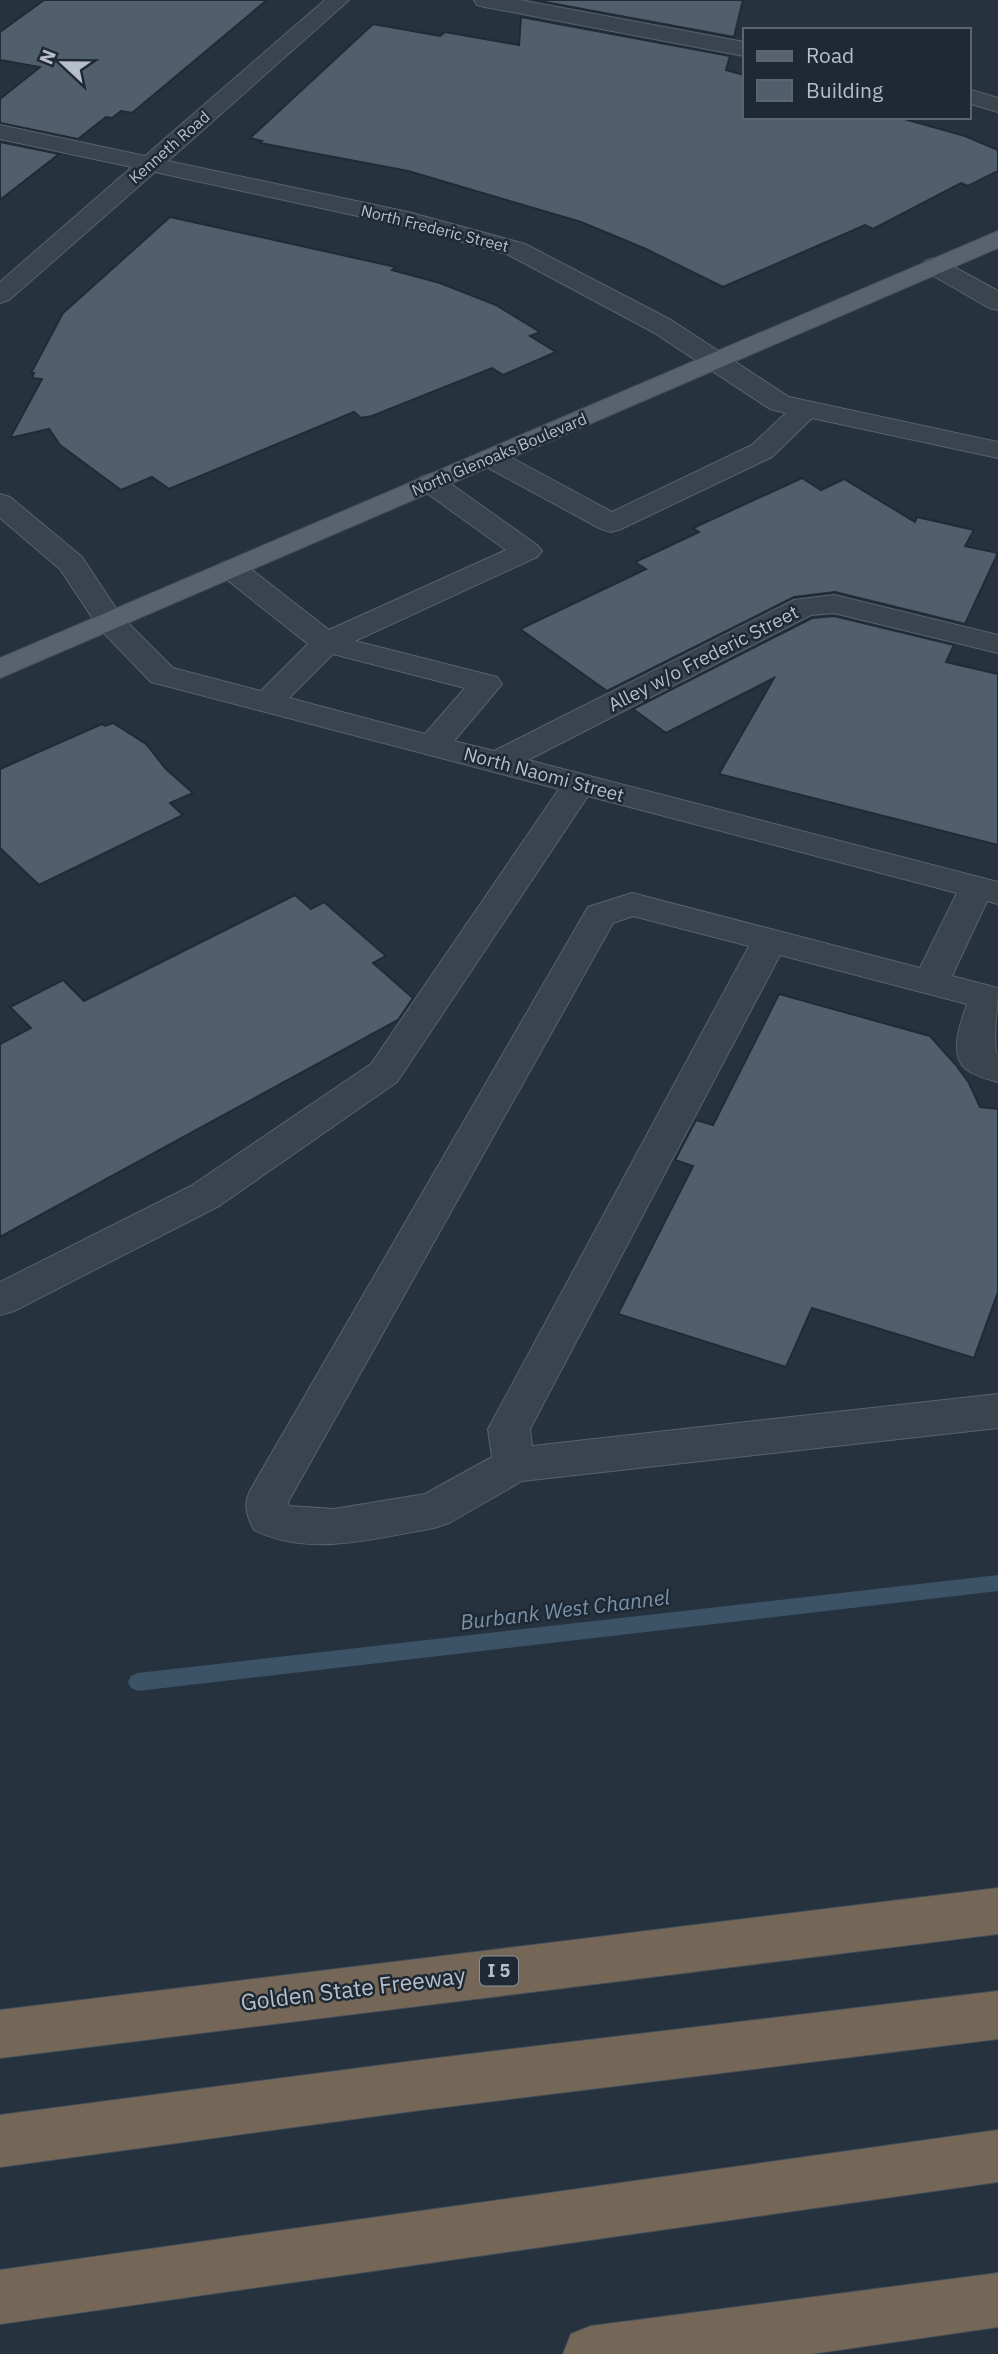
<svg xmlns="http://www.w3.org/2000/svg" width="998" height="2354" font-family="'IBM Plex Sans',sans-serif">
<rect width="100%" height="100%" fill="#26333f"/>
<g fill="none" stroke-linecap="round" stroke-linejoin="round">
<path fill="#3c5267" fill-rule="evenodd" d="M 998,1575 L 998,1591 L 138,1691 L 131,1688 L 128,1682 L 131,1676 L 138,1673 Z"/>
</g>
<g fill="#515e6c" stroke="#212b36" stroke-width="2">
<path d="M 44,0 L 267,0 L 132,113 L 121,111 L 112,118 L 106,117 L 78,139 L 0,123 L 0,99 L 40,67 L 0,60 L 0,32 Z"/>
<path d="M 534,0 L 743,0 L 734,37 Z"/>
<path d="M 521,17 L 730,56 L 726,70 L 744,75 L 744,117 L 897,117 L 965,136 L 998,150 L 998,171 L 968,186 L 961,183 L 873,229 L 865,225 L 723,287 L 646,249 L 581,222 L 408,171 L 260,143 L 262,141 L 250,138 L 373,24 L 440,36 L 445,32 L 519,45 Z"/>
<path d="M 0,142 L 59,154 L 0,200 Z"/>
<path d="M 170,217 L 396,267 L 392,270 L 440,283 L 496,305 L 540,332 L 530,336 L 556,352 L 503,375 L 492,368 L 372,416 L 361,418 L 354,412 L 169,489 L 152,477 L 121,490 L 60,445 L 49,429 L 10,438 L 42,379 L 32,378 L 34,373 L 31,373 L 63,313 Z"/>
<path d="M 802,478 L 821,490 L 844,479 L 915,522 L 917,517 L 974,530 L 965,546 L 998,553 L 965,624 L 835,592 L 794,597 L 607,691 L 520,629 L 646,569 L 635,562 L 699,532 L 693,528 Z"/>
<path d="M 834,616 L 954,645 L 946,662 L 998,674 L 998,845 L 719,774 L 774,678 L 666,733 L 633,709 L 812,618 Z"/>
<path d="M 113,723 L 146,744 L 166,769 L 193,793 L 170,803 L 183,815 L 39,885 L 0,848 L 0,769 L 102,724 L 105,726 Z"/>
<path d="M 295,895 L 311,909 L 324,902 L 386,956 L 373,963 L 413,998 L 398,1020 L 0,1237 L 0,1044 L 31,1028 L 10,1007 L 63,980 L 84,1001 Z"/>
<path d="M 779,994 L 930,1036 L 956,1065 L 969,1083 L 980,1107 L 998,1109 L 998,1292 L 974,1358 L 812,1308 L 786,1367 L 618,1314 L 693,1166 L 675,1160 L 696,1120 L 713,1125 Z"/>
</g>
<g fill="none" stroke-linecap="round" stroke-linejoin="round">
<g stroke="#58626c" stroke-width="2">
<g id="minor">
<path d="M 325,0 L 349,0 L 168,161 L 408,212 L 525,244 L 671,320 L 789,397 L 998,442 L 998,458 L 812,418 L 772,457 L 621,529 L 611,532 L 601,529 L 481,464 L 477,458 L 481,452 L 491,450 L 501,452 L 612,512 L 752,445 L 786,413 L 770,409 L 653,332 L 507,254 L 404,226 L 155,172 L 9,300 L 0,303 L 0,282 L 132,167 L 0,139 L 0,125 L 145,156 Z"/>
<path d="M 474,0 L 520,0 L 744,42 L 744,56 L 485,7 L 477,5 Z"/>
<path d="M 968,89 L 998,98 L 998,112 L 968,103 Z"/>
<path d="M 934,258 L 943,261 L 998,291 L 998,310 L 989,308 L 925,271 L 921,266 L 925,261 Z"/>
<path d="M 431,474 L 441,477 L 537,545 L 542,551 L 537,557 L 355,641 L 497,677 L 502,684 L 454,741 L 494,751 L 794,600 L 834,595 L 998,635 L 998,653 L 834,613 L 811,615 L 528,760 L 998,882 L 998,904 L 987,901 L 952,976 L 998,988 C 998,1010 993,1031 996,1053 L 998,1054 L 998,1082 C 988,1079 974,1076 966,1069 C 948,1055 961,1021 967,1004 L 780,955 L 530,1429 L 532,1446 L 998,1394 L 998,1428 L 522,1481 L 449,1523 L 434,1528 C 375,1538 310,1558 254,1530 C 246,1514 243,1504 251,1489 L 588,907 L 632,893 L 920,968 L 957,893 L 588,796 L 397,1082 L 219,1206 L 14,1311 L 0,1315 L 0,1282 L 191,1186 L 371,1064 L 559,789 L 151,682 L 99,628 L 60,569 L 0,518 L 0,494 L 10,497 L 82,557 L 121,616 L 173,668 L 261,691 L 308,644 L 221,575 L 217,569 L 221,563 L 232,560 L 243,563 L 329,630 L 506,550 L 421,489 L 417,483 L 421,477 ZM 333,654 L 465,688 L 425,734 L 289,698 ZM 633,916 L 749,946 L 488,1429 L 492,1457 L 425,1494 L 334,1509 L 289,1506 L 288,1502 L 613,923 Z"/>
</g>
</g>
<g stroke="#46505b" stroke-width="2">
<path id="major" d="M 998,231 L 998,248 L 0,678 L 0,658 Z"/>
</g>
<g stroke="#454f59" stroke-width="2">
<g id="highway">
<path d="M 998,1888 L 998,1934 L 0,2058 L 0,2010 Z"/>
<path d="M 998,1991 L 998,2039 L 421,2110 L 0,2167 L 0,2115 L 421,2060 Z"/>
<path d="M 998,2130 L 998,2182 L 0,2324 L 0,2270 Z"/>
<path d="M 998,2273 L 998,2327 L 811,2354 L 563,2354 L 571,2334 L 591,2326 Z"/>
</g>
</g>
<use href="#minor" fill="#3a444f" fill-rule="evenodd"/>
<use href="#major" fill="#58636f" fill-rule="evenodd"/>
<use href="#highway" fill="#756757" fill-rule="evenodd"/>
</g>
<g text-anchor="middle" stroke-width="5" stroke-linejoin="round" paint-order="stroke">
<g font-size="16" fill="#b6bfc9" stroke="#1f2934">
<text transform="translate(169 147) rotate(-41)" y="6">Kenneth Road</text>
<text transform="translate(435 228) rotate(14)" y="6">North Frederic Street</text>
<text transform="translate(499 454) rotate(-23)" y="6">North Glenoaks Boulevard</text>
</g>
<rect fill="#1f2934" stroke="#89929c" stroke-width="2" x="480" y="1956.5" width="38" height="29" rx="5"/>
<g font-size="18" font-weight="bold" fill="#b6bfc9">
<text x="499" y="1977">I 5</text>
</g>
<g font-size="19" fill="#b6bfc9" stroke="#1f2934">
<text transform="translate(703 658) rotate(-27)" y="7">Alley w/o Frederic Street</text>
<text transform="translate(544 774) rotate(15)" y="7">North Naomi Street</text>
</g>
<g font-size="21" font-style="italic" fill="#7892ab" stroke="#1f2934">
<text transform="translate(565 1610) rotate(-7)" y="7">Burbank West Channel</text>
</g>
<g font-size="23" fill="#b6bfc9" stroke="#1f2934">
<text transform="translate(353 1989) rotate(-7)" y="8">Golden State Freeway</text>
</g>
</g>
<rect x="743" y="28" width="228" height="91" fill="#1f2934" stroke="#5b6570" stroke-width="2"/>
<rect x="757" y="51" width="35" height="10" fill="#58636f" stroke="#5b6570" stroke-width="2"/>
<text x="806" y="63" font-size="21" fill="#b6bfc9">Road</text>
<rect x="757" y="80" width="35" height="21" fill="#515e6c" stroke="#5b6570" stroke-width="2"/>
<text x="806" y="98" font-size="21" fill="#b6bfc9">Building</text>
<g transform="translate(63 63) rotate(292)" stroke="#1f2934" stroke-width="5" paint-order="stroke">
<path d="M0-5L12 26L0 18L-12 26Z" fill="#b6bfc9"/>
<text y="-10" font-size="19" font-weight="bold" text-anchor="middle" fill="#b6bfc9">N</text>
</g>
</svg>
